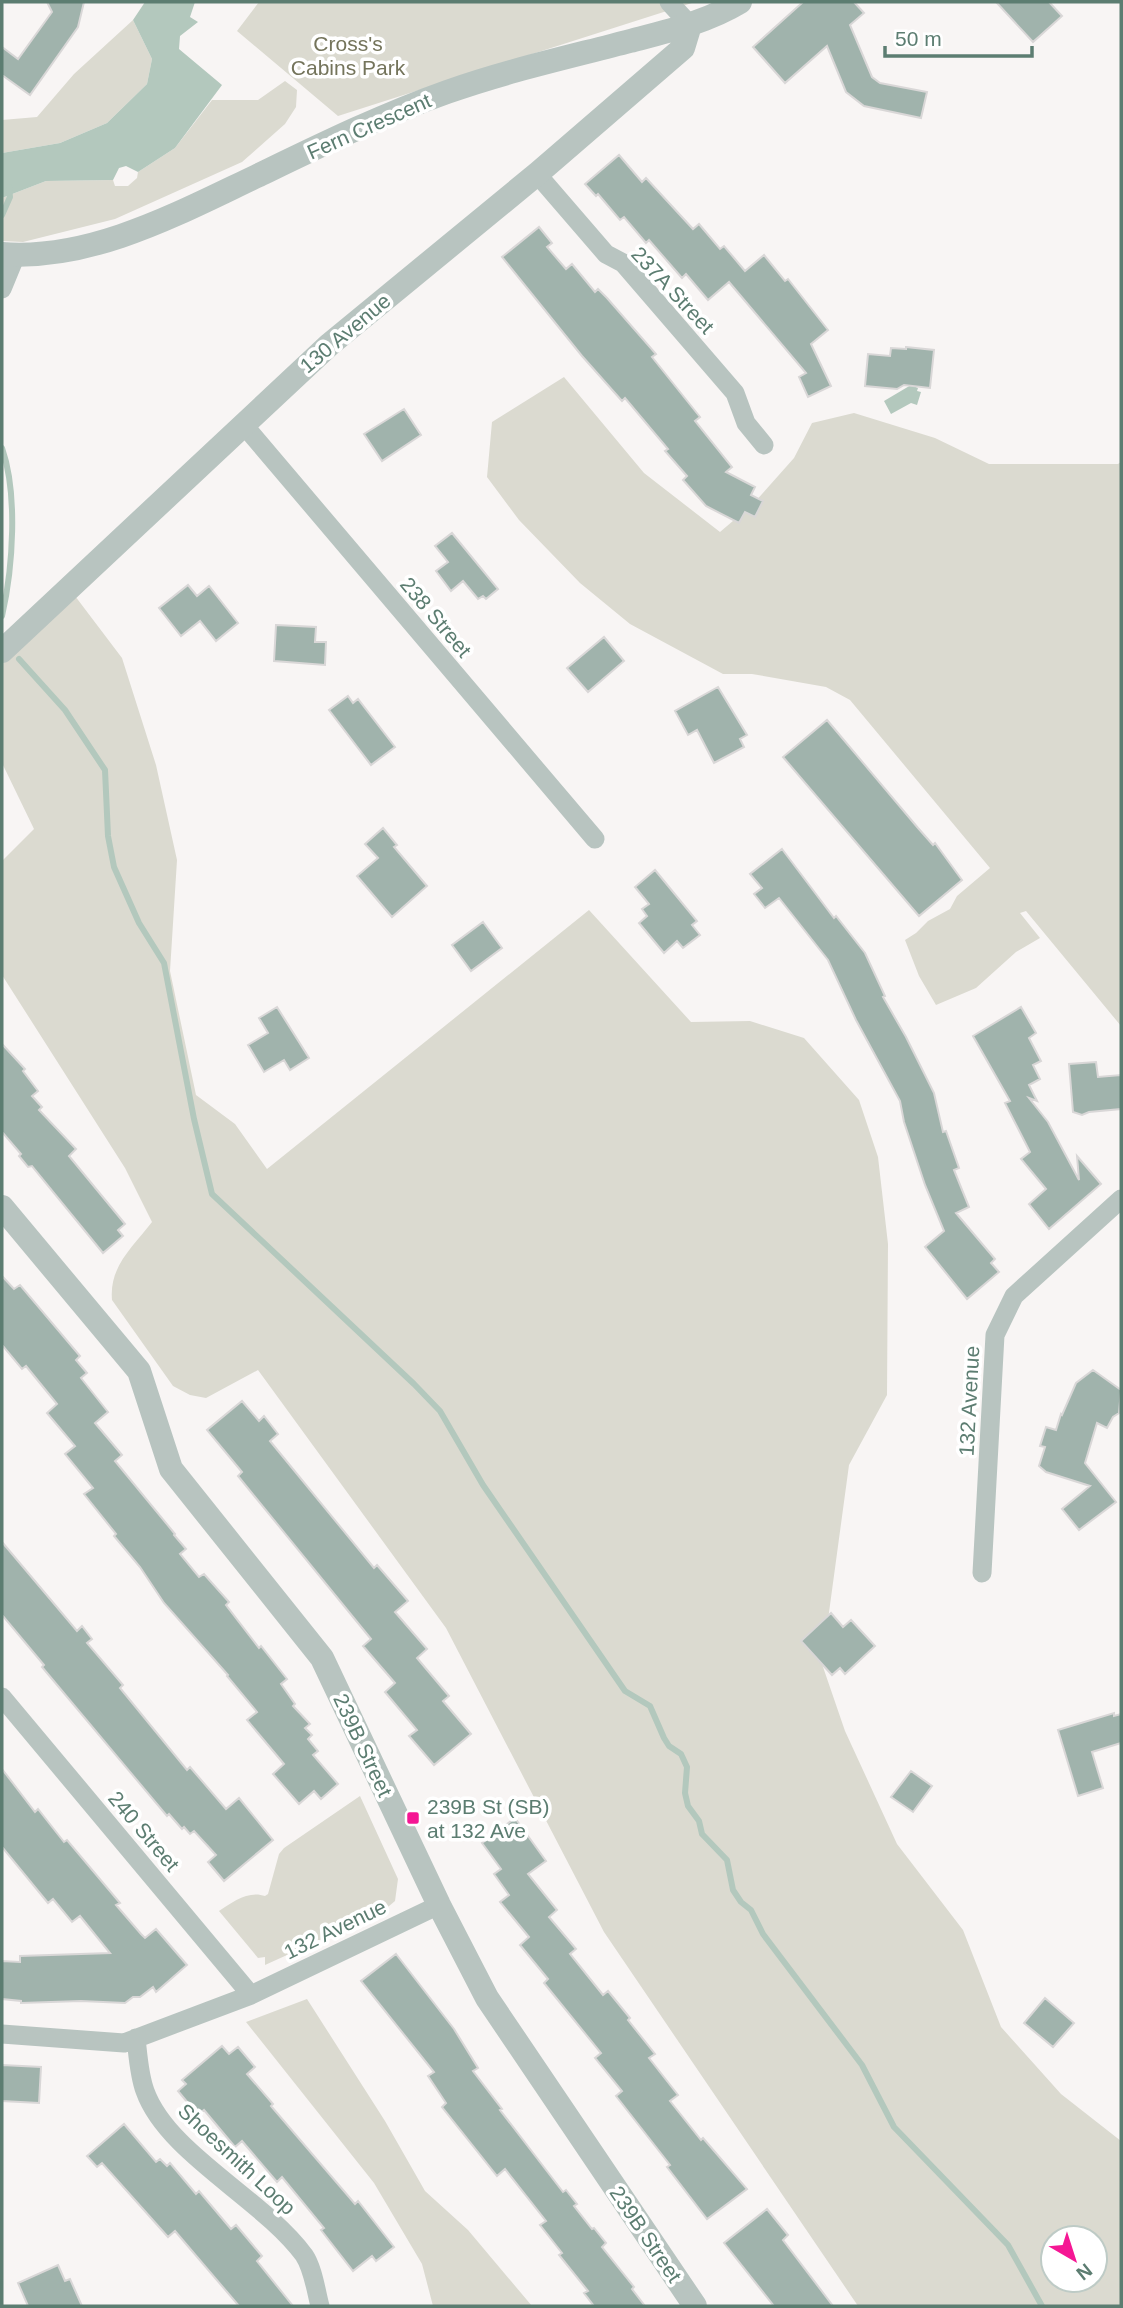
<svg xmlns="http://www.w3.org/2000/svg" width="1123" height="2308" font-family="Helvetica,sans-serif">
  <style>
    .green { fill: #dbdad0; fill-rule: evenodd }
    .water { fill: #b3c8bd }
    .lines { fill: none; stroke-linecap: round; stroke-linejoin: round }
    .stream { stroke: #b3c8bd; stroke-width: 6 }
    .building { fill: #a0b3ac; stroke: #d9d7d7; stroke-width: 2 }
    .minor { stroke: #b8c4c0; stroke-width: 19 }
    .tertiary { stroke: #b8c4c0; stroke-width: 24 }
    .poi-dot { fill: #f51794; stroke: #fff; stroke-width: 2.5 }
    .labels { text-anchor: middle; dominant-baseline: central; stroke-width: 7; stroke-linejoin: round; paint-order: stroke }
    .park-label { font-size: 21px; fill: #74745b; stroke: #fff }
    .street-label { font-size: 21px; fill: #5c7d71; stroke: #fff }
    .poi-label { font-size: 21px; fill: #5c7d71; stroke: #fff; text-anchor: start }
  </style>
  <rect width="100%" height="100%" fill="#f8f5f4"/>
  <!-- green -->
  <path class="green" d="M259,2h436l-357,114 -101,-85z
    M133,20l19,39 -5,25 -40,39 -47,20 -58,10v-33l35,-3 37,-43z
    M285,81l12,9 -1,17 -11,17 -43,38 -127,57 -92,23 -21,-1v-43l44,-17 67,-1 2,6h13l9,-8 1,-6 37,-24 37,-48h46z
    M564,377l80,96 76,59 34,-29 40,-45 18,-35 42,-10 81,25 54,26h129l3,-2v564l-95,-115 -6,2 20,25 -24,14 -40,36 -40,17 -17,-29 -14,-36 11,-7 12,-12 22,-12 7,-13 33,-28 -140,-168 -24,-13 -74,-13h-29l-93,-50 -50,-41 -61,-63 -32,-43 5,-55z
    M69,588l53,70 34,107 21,95 -7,111 26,124 39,29 32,45 322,-259 102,112 59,-1 54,17 55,62 19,57 10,87 -1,151 -38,70 -27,199 23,67 52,113 66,86 38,97 60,67 60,47v165h-263l-254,-374 -158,-304 -188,-258 -52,28 -16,-3 -17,-9 -61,-86c-3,-34 21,-53 40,-78l-27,-54 -123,-193v-114l32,-32 -32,-66v-112zM1053,2238h42v42h-42z
    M360,1796l38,83 -3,22 -13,11 -117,53v-8l-7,1 -39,-47c13,-9 30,-21 46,-15l3,-2 11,-40 5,-6z
    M307,1999l78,122 40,70 43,39 64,76h-99l-11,-42 -48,-81 -128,-161z"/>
  <!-- water -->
  <path class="water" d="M145,2h50l-5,15 8,5 -18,14 -1,13 43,36 -47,63 -37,24 -12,-6 -7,2 -6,12 -67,1 -44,17v-45l58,-10 47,-20 40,-39 5,-25 -19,-39z
    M911,385l7,3 -1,3 4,1 -4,13 -6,-2 -20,11 -7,-13z"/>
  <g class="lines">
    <!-- stream -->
    <path class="stream" d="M2,215l8,-18 -1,-10
      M2,448c16,46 11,120 0,168
      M19,659l46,51 40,60 3,66 6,31 25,56 25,40 30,156 18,75 202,190 26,27 43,74 142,206 25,15 14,32 5,8 12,8 6,13 -2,26 3,13 11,15 3,13 25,26 6,30 8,12 10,8 12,24 99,131 32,62 114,118 34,61"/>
  </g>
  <!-- building -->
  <path class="building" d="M47,2h37l-6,25 -48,68 -28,-20v-28l16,12 34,-47z
    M803,2h51l10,11 -14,12 22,52 8,6 47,9 -6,26 -57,-12 -18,-14 -19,-46 -42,37 -32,-36z
    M996,2h53l13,14 -29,26z
    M619,155l23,27 4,-4 47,51 6,-5 21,25 4,-3 21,25 19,-16 21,26 3,-2 40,51 -17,14 20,42 -23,11 -9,-20 7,-4 -77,-91 -21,18 -22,-26 -4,4 -33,-38 -3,3 -22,-26 -4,3 -22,-26 -2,2 -11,-12z
    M539,227l13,16 -5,4 19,22 6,-5 23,28 3,-3 9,9 49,56 -4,3 48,60 -5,4 37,46 -6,5 29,15 -4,8 12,6 -8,16 -10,-5 -6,11 -33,-17 -23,-26 4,-4 -22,-25 3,-2 -43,-51 -3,3 -40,-45 -80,-99z
    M906,347l28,3 -4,38 -26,-3 -7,4 -32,-3 3,-32 22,2 1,-8 15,1z
    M404,409l17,26 -39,26 -18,-27z
    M452,533l46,56 -12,10 -3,-3 -5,3 -15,-18 -12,10 -15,-20 12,-9 -13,-16z
    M188,585l9,11 12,-10 29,37 -22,18 -16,-20 -19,15 -22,-28z
    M276,625l40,2 -1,15h11l-1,23 -51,-4z
    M604,637l20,24 -36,31 -21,-24z
    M718,687l29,48 -7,4 4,8 -30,16 -17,-33 -9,5 -13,-24z
    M348,696l5,7 5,-4 37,48 -24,18 -42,-55z
    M827,720l91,108 15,17 2,-2 27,37 -43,36 -136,-159z
    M383,828l14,17 -3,2 33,39 -35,31 -35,-41 21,-18 -13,-14z
    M782,849l52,69 2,-2 29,37 20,43 -2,1 23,40 28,56 9,39 3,-1 13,37 -5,2 15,37 -13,6 39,46 -4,4 8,9 -32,27 -42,-52 19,-16 -19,-46 -21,-63 -4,-21 -44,-81 -28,-60 -49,-62 -14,10 -11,-14 8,-6 -12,-14z
    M655,870l42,51 -5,4 8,10 -17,13 -6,-7 -13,12 -25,-30 8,-7 -5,-7 7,-5 -14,-17z
    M483,922l19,26 -31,23 -19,-26z
    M277,1007l32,51 -19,12 -6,-10 -20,12 -16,-27 20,-12 -9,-15z
    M1021,1007l15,26 -7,5 12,23 -8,4 7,14 -11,6 8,16 -8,-3 19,24 31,58 -2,-24 24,28 -52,45 -20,-25 17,-15 -25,-30 9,-7 -25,-49 5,-2 -37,-65z
    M2,1044l23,25 -2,2 15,20 -6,5 10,11 -3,3 37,39 -7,7 56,68 -7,6 5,6 -20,17 -71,-87 -4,1 -9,-11 2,-2 -19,-22z
    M1096,1062l2,15 23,-2v34l-32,3 -7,3 -9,-3 -4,-48z
    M2,1276l12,13 6,-4 60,71 -4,4 11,13 -6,5 27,34 -13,11 27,32 -7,6 60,73 -1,1 12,14 -6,5 19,23 5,-3 25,28 -3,3 33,43 2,-2 26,33 -6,5 14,20 -2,2 17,18 -5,4 7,7 -4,4 10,12 -5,4 25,29 -17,15 -7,-8 -15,13 -26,-30 11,-10 -37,-44 10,-8 -30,-36 1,-1 -64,-72 -24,-36 -26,-31 2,-2 -32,-40 9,-6 -28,-34 10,-8 -28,-33 10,-9 -31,-38 -4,3 -20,-24z
    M1093,1370l28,20 -2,23 -6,4 -6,11 -10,-5 -12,40 31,39 -37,28 -17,-21 28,-23 -44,-14 -7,-6 6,-19 -5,-1 6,-19 10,3 5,-16 1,1 14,-32z
    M242,1401l17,20 5,-5 14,18 -8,7 104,127 3,-3 31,36 -13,11 32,37 -10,9 32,38 -6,5 28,33 -37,31 -25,-29 8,-6 -32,-38 10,-9 -32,-37 8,-7 -133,-163 4,-4 -35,-42z
    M2,1542l75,89 5,-5 10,13 -5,4 36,42 -3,3 67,82 3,-3 36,42 13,-11 34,42 -49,41 -16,-19 8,-7 -22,-24 -4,3 -6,-7 -2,2 -13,-15 -2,2 -125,-149 2,-2 -42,-50z
    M831,1613l12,14 8,-7 24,26 -30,28 -5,-6 -8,7 -31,-34z
    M1114,1713v3l7,-2v29l-29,9 11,36 -25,8 -20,-66z
    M2,1769l33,43 3,-3 26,33 3,-2 53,63 -4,2 25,29 4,4 11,-9 31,36 -31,27 -3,-5 -13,10h-7l-8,6 -44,-2 -60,2v-2l-19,-2v-38l18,1v-6l90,-3 -30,-37 -8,6 -19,-23 -5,4 -46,-56z
    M911,1771l21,15 -19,26 -22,-15z
    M515,1818l31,43 -18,13 29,36 -8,7 27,32 -6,5 33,41 5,-4 22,27 -2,2 27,34 -6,4 29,37 -8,6 31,39 2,-2 44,51 -40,30 -40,-52 3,-2 -54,-69 6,-5 -27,-33 6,-5 -57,-70 4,-4 -28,-34 9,-8 -29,-35 9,-7 -15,-21 7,-5 -19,-26z
    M396,1954l58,75 24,39 -5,3 29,38 -2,1 63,82 3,-2 11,14 -3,2 18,23 2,-1 12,15 -4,4 32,40 -2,2 13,17h-51l-10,-13 4,-2 -29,-36 3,-2 -22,-28 6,-4 -41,-52 -8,7 -55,-69 4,-4 -18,-27 6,-4 -73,-91z
    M1045,1998l29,25 -21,24 -29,-24z
    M222,2046l7,8 9,-7 17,20 -8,7 26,30 -2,2 84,98 3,-3 36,46 -18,14 -4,-5 -19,15 -32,-41 3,-2 -42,-51 -5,5 -35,-41 -7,6 -31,-37 -6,5 -20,-24 8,-7 -4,-4z
    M2,2065l39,2 -2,36 -37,-2z
    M124,2124l32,38 4,-3 7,7 3,-3 26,31 3,-3 32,38 5,-4 26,31 -5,5 36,45h-54l-64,-75 -7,6 -66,-74 -5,4 -10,-11z
    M767,2209l21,26 -5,5 50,66h-59l-50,-63z
    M58,2265l7,16 5,-2 12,27h-54l-10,-23z"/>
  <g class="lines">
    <!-- minor -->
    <path class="minor" d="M669,2l21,23
      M537,174l69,80 17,9 112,130 11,30 18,22
      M2,289l14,-34
      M243,424l352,415
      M982,1573l13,-238 19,-39 107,-97
      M2,1697l249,298
      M2,2034l122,9 127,-48 188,-90
      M136,2038c2,17 3,37 9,53 22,62 118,108 159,164 9,13 12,36 16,51"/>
    <!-- tertiary -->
    <path class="tertiary" d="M2,254c89,7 177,-41 255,-78 62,-30 125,-61 190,-84 59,-21 122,-35 183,-51 38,-10 77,-19 110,-39
      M2,651l327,-306 208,-171 146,-126 7,-23
      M2,1207l137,164 32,98 151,189 117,247 48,93 208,308"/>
  </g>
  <!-- markers -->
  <rect class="poi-dot" x="406" y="1811" width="14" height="14" rx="3.5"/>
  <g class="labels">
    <!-- park labels -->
    <g class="park-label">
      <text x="348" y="43">Cross's<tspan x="348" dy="24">Cabins Park</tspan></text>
    </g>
    <!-- street labels -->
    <g class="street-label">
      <text transform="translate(369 126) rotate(-24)">Fern Crescent</text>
      <text transform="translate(673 290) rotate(47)">237A Street</text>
      <text transform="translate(345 333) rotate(-40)">130 Avenue</text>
      <text transform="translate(436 617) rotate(50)">238 Street</text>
      <text transform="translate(969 1401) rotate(-87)">132 Avenue</text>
      <text transform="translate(363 1745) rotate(65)">239B Street</text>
      <text transform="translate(144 1831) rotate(50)">240 Street</text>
      <text transform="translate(335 1929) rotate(-26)">132 Avenue</text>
      <text transform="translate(237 2159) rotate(43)">Shoesmith Loop</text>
      <text transform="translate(646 2234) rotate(56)">239B Street</text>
    </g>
    <!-- poi labels -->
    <g class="poi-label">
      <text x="427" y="1806">239B St (SB)<tspan x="427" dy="24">at 132 Ave</tspan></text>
    </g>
  </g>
  <!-- border -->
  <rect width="1123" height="2308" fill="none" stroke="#5c7d71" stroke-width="7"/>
  <!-- north arrow -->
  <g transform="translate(1074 2259) rotate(141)"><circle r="33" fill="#ffffff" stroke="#becbc6" stroke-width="2"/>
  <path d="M0-5L12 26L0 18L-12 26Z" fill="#f51794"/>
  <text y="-10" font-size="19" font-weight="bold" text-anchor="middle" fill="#5c7d71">N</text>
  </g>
  <!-- scale -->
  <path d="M885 46v10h147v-10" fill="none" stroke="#5c7d71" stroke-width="3.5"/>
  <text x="895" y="46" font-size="21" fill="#5c7d71" stroke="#ffffff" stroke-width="5" paint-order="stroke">50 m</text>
</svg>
